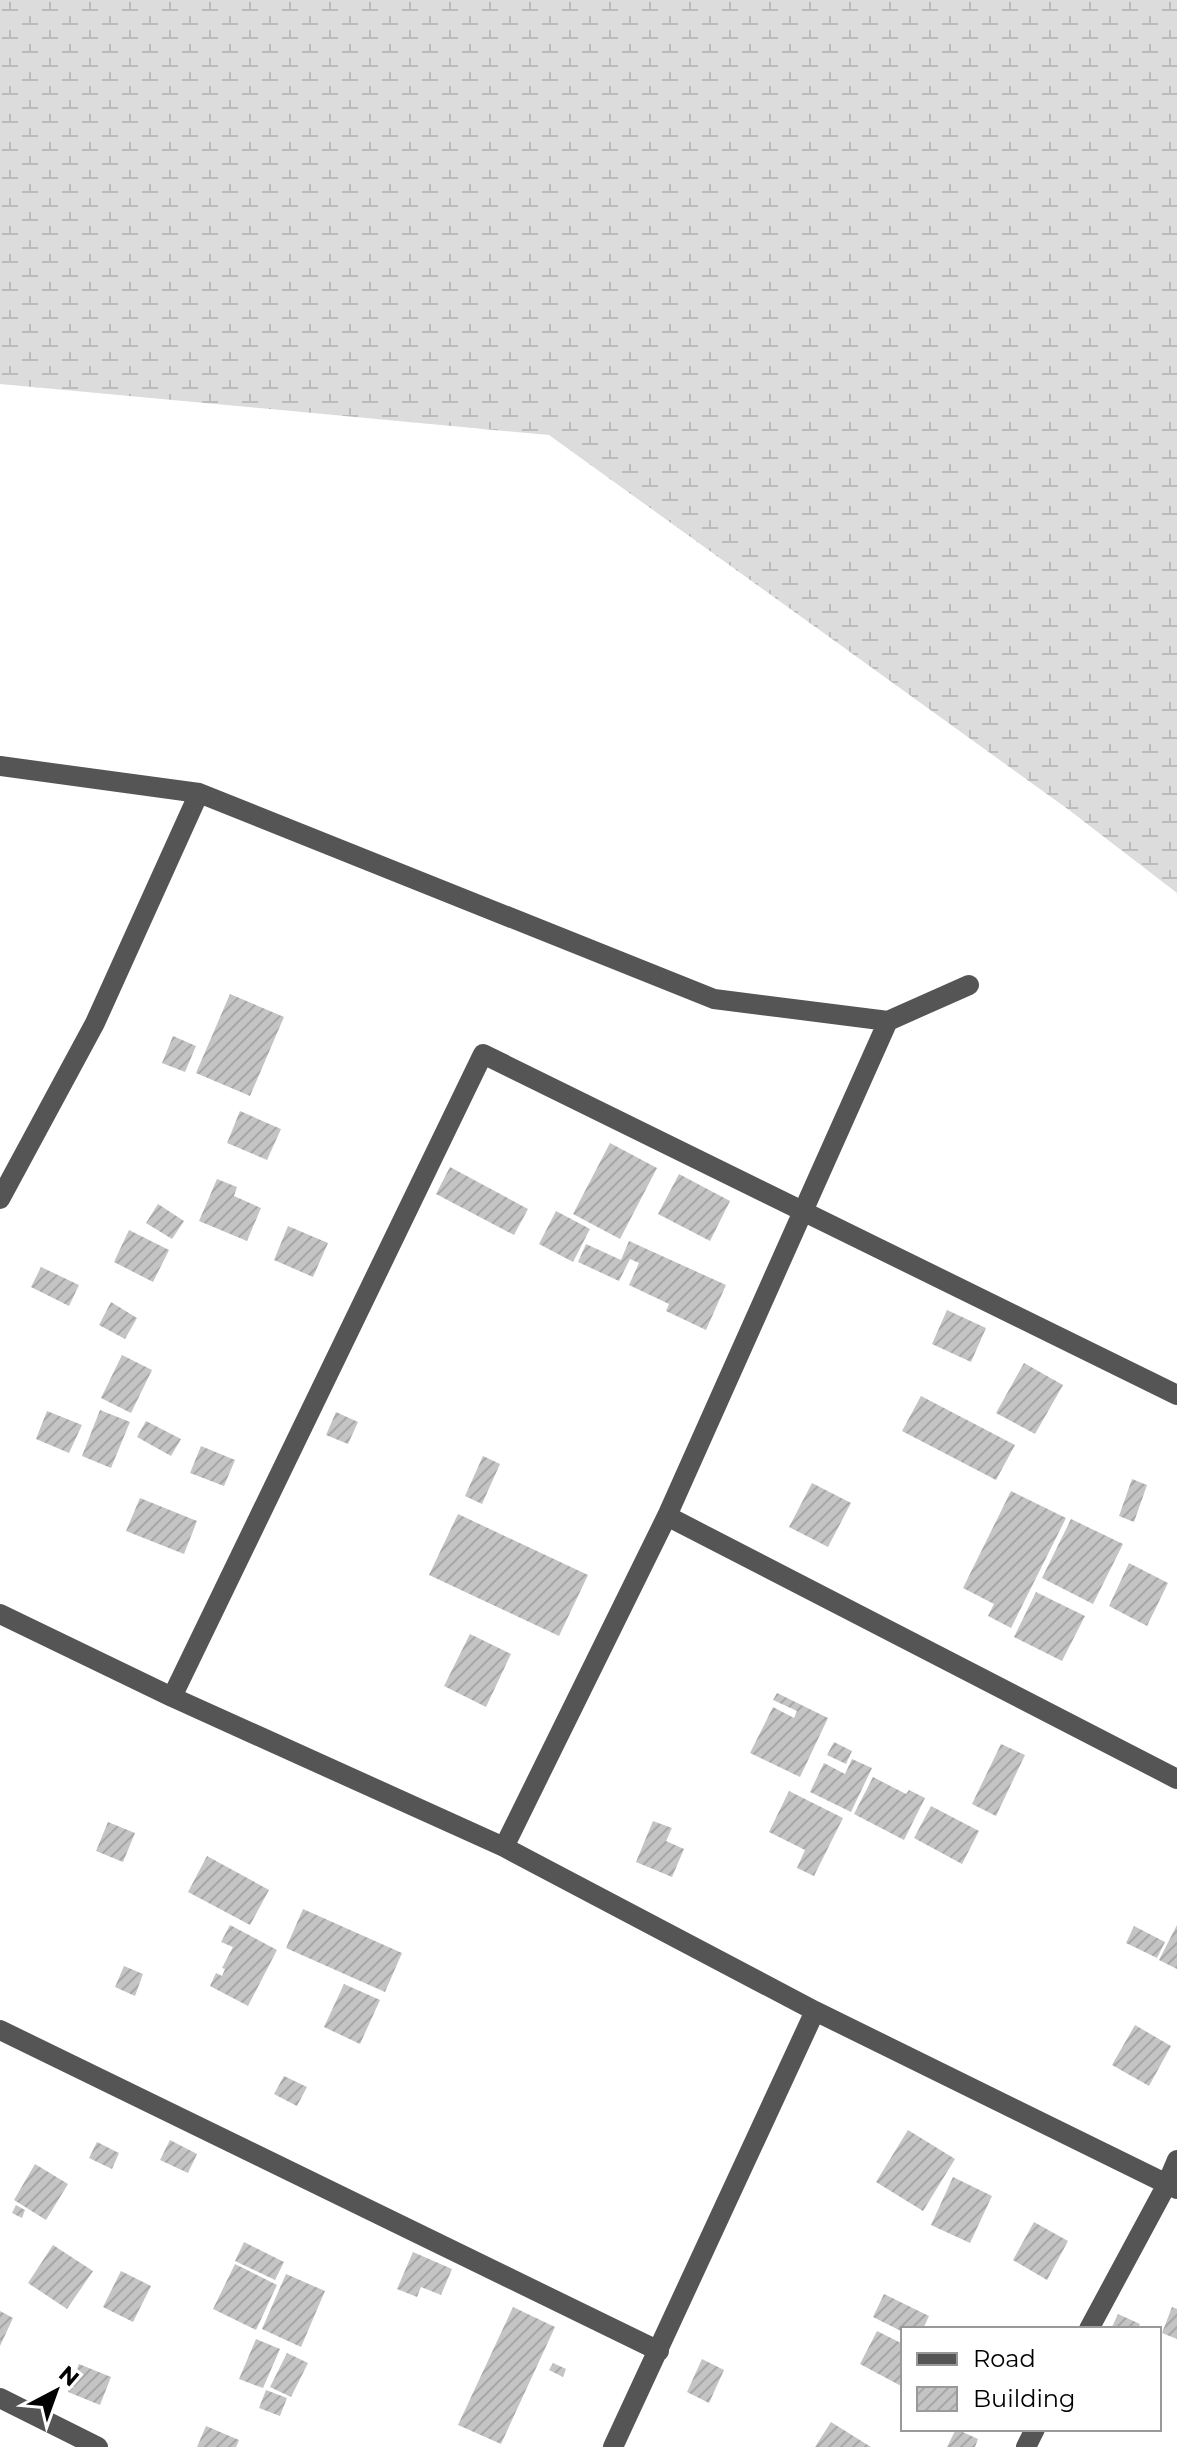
<svg xmlns="http://www.w3.org/2000/svg" width="1177" height="2447" font-family="Montserrat,sans-serif">
  <style>
    .wetland { fill: url(#wetland-marsh) }
    .building { fill: url(#building-hatch) }
    .lines { fill: none; stroke-linecap: round; stroke-linejoin: round }
    .minor { stroke: #555; stroke-width: 20 }
  </style>
  <defs>
    <pattern id="wetland-marsh" width="20" height="14" patternUnits="userSpaceOnUse" patternTransform="scale(2)"><rect width="20" height="14" fill="#dcdcdc"/><path d="M1 5h8M5 5V1M11 12h8M15 12V8" fill="none" stroke="#bbb"/></pattern>
    <pattern id="building-hatch" width="6" height="6" patternUnits="userSpaceOnUse" patternTransform="scale(2)"><rect width="6" height="6" fill="#c4c4c4"/><path d="M-1 1l2-2M0 6l6-6M5 7l2-2" fill="none" stroke="#a7a7a7"/></pattern>
  </defs>
  <rect width="100%" height="100%" fill="#fff"/>
  <!-- wetland -->
  <path class="wetland" d="M0,0h1177v893l-108,-83 -520,-375 -549,-51z"/>
  <!-- building -->
  <path class="building" d="M230,994l54,23 -34,79 -54,-23z
    M173,1036l23,10 -11,26 -23,-9z
    M240,1111l41,18 -14,31 -40,-17z
    M610,1143l47,25 -37,71 -47,-25z
    M450,1167l78,42 -14,26 -78,-41z
    M679,1174l51,27 -20,40 -52,-27z
    M217,1179l20,8 -3,9 27,12 -14,33 -48,-20z
    M158,1204l26,17 -12,18 -26,-16z
    M556,1211l34,18 -17,33 -34,-18z
    M288,1226l40,17 -15,34 -39,-17z
    M129,1230l40,20 -16,32 -39,-20z
    M629,1241l97,44 -20,45 -40,-19 3,-7 -40,-19 10,-22 -9,-4 -11,22 -41,-19 8,-18 35,16z
    M41,1267l38,18 -10,21 -38,-19z
    M111,1302l26,16 -12,21 -26,-14z
    M947,1310l39,18 -15,34 -39,-18z
    M122,1355l30,15 -21,43 -30,-15z
    M1024,1363l39,22 -28,49 -39,-21z
    M921,1396l94,49 -19,35 -94,-49z
    M100,1410l30,12 -19,46 -29,-12z
    M47,1411l35,14 -13,28 -33,-14z
    M336,1412l22,10 -10,22 -22,-9z
    M146,1421l35,18 -10,17 -34,-19z
    M201,1446l34,14 -11,26 -34,-13z
    M483,1456l17,8 -18,40 -17,-8z
    M1132,1479l15,6 -13,37 -15,-6z
    M812,1483l39,20 -23,44 -39,-20z
    M1011,1491l55,27 -55,110 -23,-12 6,-12 -31,-16z
    M140,1498l57,23 -13,33 -58,-23z
    M458,1514l130,61 -29,61 -130,-61z
    M1071,1519l52,25 -30,60 -51,-26z
    M1129,1563l39,20 -21,43 -38,-20z
    M1036,1592l49,24 -23,45 -48,-24z
    M470,1634l41,20 -25,53 -42,-21z
    M777,1693l51,25 -28,59 -50,-24 23,-46 21,11 3,-7 -24,-11z
    M834,1742l18,9 -6,13 -19,-9z
    M1001,1744l24,11 -29,61 -24,-12z
    M852,1759l20,9 -21,44 -41,-20 14,-29 21,11z
    M873,1777l33,17 3,-4 16,8 -21,42 -50,-26z
    M789,1791l54,27 -29,58 -17,-8 8,-18 -36,-18z
    M931,1806l48,25 -17,33 -48,-26z
    M653,1821l19,7 -6,13 18,8 -12,28 -36,-15z
    M108,1822l27,11 -12,29 -27,-11z
    M207,1856l62,34 -19,35 -62,-33z
    M303,1909l99,44 -17,39 -99,-44z
    M230,1925l47,25 -29,56 -38,-20 6,-13 6,3 3,-7 -3,-1 11,-21 -12,-5z
    M1177,1925v44l-18,-9z
    M1134,1926l31,16 -8,16 -31,-15z
    M124,1966l19,8 -8,22 -20,-9z
    M344,1984l36,16 -20,44 -36,-17z
    M1135,2025l36,21 -22,40 -37,-21z
    M284,2076l23,11 -10,19 -23,-12z
    M908,2130l47,29 -32,52 -47,-29z
    M170,2140l27,14 -9,19 -28,-13z
    M97,2142l22,11 -7,16 -23,-11z
    M35,2164l33,20 -22,36 -32,-20z
    M953,2177l39,19 -22,47 -39,-18z
    M16,2205l9,5 -3,8 -10,-5z
    M1034,2222l34,19 -21,39 -34,-20z
    M244,2242l40,20 -9,18 -40,-19z
    M53,2245l40,26 -26,38 -39,-26z
    M413,2252l39,17 -11,26 -20,-8 -4,10 -20,-8z
    M235,2264l42,21 -21,45 -43,-21z
    M121,2271l30,15 -18,36 -30,-15z
    M286,2274l39,17 -24,56 -39,-18z
    M884,2294l45,22 -6,13h-20v3l-30,-15z
    M513,2307l42,20 -54,117 -43,-19z
    M1172,2307l5,2v30l-15,-6z
    M0,2311l13,7 -13,28z
    M1118,2314l22,10 -2,5h-27z
    M877,2331l26,13v43l-43,-23z
    M256,2339l24,10 -17,39 -24,-9z
    M287,2353l21,10 -17,34 -21,-10z
    M702,2359l22,11 -15,33 -22,-11z
    M553,2363l13,6 -3,8 -14,-7z
    M79,2364l32,13 -11,28 -32,-13z
    M266,2390l21,8 -7,18 -21,-8z
    M831,2422l40,25h-56z
    M206,2426l33,14 -3,7h-39z
    M956,2429l22,10 -3,8h-28z"/>
  <g class="lines">
    <!-- minor -->
    <path class="minor" d="M0,766l199,27 515,206 174,22 81,-36
      M0,1199l95,-176 104,-230
      M667,1516l510,263
      M0,1614l172,83 332,150 311,164 362,178
      M172,1697l311,-643 694,341
      M504,1847l163,-331 221,-495
      M0,2030l659,321
      M1089,2329l77,-143 11,-26
      M0,2398l98,49
      M613,2447l202,-436
      M1026,2447l9,-18"/>
  </g>
  <!-- legend -->
  <rect x="901" y="2327" width="260" height="104" fill="#ffffff" stroke="#999999" stroke-width="2"/>
  <rect x="917" y="2353" width="40" height="12" fill="#555555" stroke="#999999" stroke-width="2"/>
  <text x="973" y="2367" font-size="24" fill="#000000">Road</text>
  <rect x="917" y="2387" width="40" height="24" fill="url(#building-hatch)" stroke="#999999" stroke-width="2"/>
  <text x="973" y="2407" font-size="24" fill="#000000">Building</text>
  <!-- north arrow -->
  <g transform="translate(56 2391) rotate(41)" stroke="#ffffff" stroke-width="6" paint-order="stroke">
  <path d="M0-6L14 30L0 20L-14 30Z" fill="#000000"/>
  <text y="-12" font-size="22" font-weight="bold" text-anchor="middle" fill="#000000">N</text>
  </g>
</svg>
